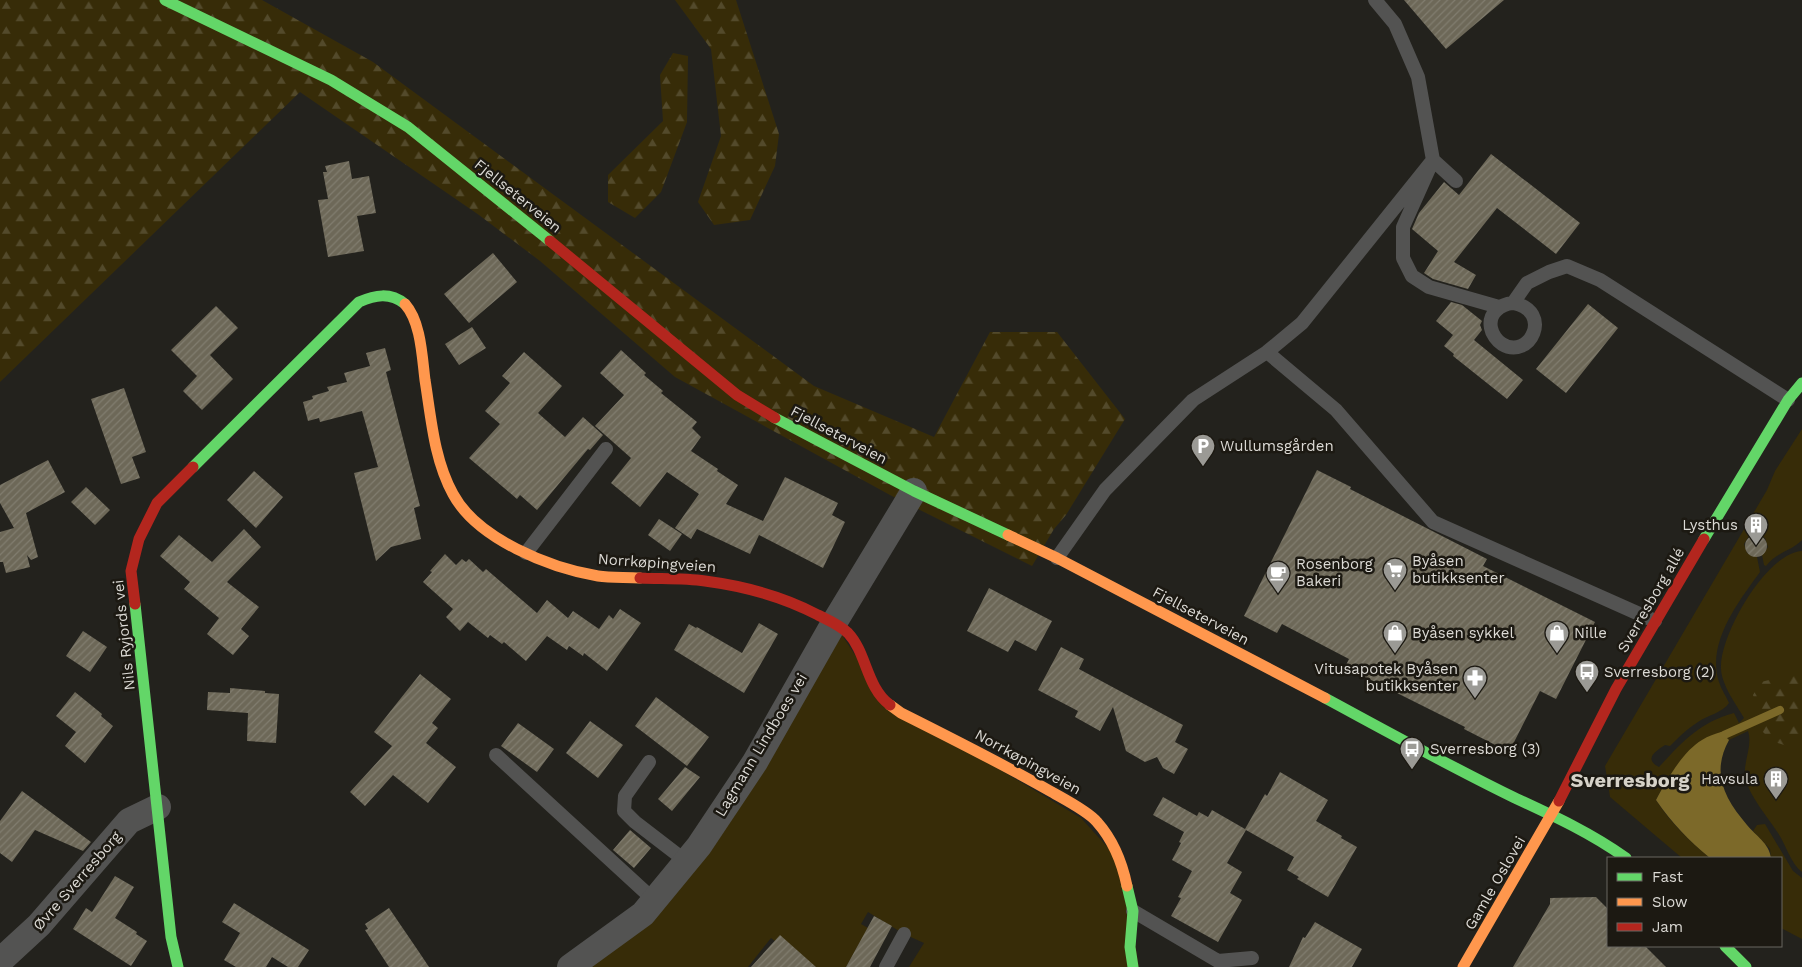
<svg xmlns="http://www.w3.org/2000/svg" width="1802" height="967" font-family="'Work Sans',sans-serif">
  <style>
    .green { fill: #372c08 }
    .forest { fill: url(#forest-firs) }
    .water { fill: #7c6929 }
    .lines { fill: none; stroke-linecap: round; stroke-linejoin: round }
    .stream { stroke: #7c6929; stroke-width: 8 }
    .building { fill: url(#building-hatch) }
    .lane { stroke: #535352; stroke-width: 14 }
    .street { stroke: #535352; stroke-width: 26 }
    .fast { stroke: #63d668; stroke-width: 11 }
    .slow { stroke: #ff974d; stroke-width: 11 }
    .jam { stroke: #b3261e; stroke-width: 11 }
    .labels { text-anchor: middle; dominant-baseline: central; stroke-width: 5; stroke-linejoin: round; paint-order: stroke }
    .street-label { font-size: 15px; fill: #dcdad5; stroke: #1c1912 }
    .poi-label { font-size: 15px; fill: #dcdad5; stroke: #1c1912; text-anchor: start }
    .district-label { font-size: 20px; font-weight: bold; fill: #d6d2c8; stroke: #1c1912 }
  </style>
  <defs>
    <pattern id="forest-firs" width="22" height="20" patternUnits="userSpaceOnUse" patternTransform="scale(1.25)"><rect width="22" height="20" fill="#372c08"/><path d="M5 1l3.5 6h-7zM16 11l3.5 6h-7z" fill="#534a2b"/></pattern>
    <pattern id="building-hatch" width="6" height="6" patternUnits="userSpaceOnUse" patternTransform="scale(1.25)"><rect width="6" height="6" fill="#6d6858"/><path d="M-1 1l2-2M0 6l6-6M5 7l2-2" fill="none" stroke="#817d6f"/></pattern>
  </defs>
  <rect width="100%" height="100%" fill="#23221d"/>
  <!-- green -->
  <path class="green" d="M1802,429v111c-12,12 -24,11 -36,26l-2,-1 -2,-10 6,-8 -3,-9 -8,-4 -8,2 -5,8 3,9 10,4 3,15c-21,29 -54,71 -41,110 2,7 7,14 10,21 -7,10 -21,12 -31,19 -11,7 -19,15 -28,24l-5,-1c-9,6 -22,14 -6,22 23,-25 41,-45 75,-54l5,10 5,-5c-8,-14 -22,-32 -23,-49 -2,-33 45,-116 81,-118v321c-11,-8 -16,-27 -24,-39 -9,-14 -30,-39 -33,-56 -2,-15 8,-31 3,-46l-19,9 -8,-8 -33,20 -23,31 -9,17c15,23 33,41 54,58h-28l-72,-61 -5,-31 162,-276 8,-19z
    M834,623l52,79 195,116 41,45 17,104h-230l15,-24 -20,-9 -36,-22 -7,12 7,4 -22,39h-37l-38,-29 -23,29h-178l73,-53z
    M1765,824l28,47 9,7v61l-21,-11v-70h-10l-1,-9 -17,-18 4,-6z"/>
  <!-- forest -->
  <path class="forest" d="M0,0h262l111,62 441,324 120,51 56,-105h67l68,87 -59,96 -12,14 -22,37 -142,-71 -215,-118 -135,-116 -61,-46 -179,-123 -300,290z
    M675,0h61l43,134 -4,32 -25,54 -36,5 -16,-23 23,-66 -10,-87z
    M673,53l15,3 -1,66 -26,70 -26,26 -27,-16v-27l55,-54 -3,-46z
    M1802,672v79l-30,-10 -10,-10 -3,-17 -6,-19 8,-13z"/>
  <!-- water -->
  <path class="water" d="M1721,732l8,8c-18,33 -5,58 18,85 9,11 22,18 24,33h-61c-21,-17 -38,-35 -54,-58 10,-19 27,-49 46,-60 6,-4 13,-6 19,-8z"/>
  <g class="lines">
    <!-- stream -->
    <path class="stream" d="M1724,735l56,-25"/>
  </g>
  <!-- building -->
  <path class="building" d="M1404,0h100l-58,49z
    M1491,154l89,69 -24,31 -59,-46 -43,54 22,13 -8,14 -35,-10 -9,-6 14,-22 -26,-22 7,-16 25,-31 15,13z
    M349,161l3,18 17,-3 7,37 -19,3 7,35 -36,6 -10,-57 10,-1 -5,-27h4l-2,-6z
    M493,253l24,29 -48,41 -25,-29z
    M1451,302l11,3 20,16 -2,4 2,5 -8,10 49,40 -16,19 -54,-43 1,-2 -10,-8 9,-11 -17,-14z
    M1588,304l30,24 -52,65 -30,-24z
    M216,306l22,22 -28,27 23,24 -31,31 -19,-19 14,-15 -26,-26z
    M472,327l14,21 -27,17 -14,-21z
    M385,348l6,22 -5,2 34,134 -6,2 7,31 -30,8 -15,14 -22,-88 24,-6 -16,-56 -42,11 -1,-4 -11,3 -5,-19 10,-3 -1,-3 17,-5 -2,-4 20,-5 -3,-9 26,-7 -4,-13z
    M621,350l25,23 -2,2 19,16 -2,2 36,29 -5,6 9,9 -10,14 27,18 -1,2 21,14 -12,19 37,17 22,-44 53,26 -6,12 13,7 -22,46 -64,-33 -9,19 -53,-25 -6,10 -16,-11 24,-34 -32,-22 -27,35 -29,-24 20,-25 -36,-32 29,-31 -24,-22z
    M524,352l38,34 -24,27 27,24 18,-20 20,18 -13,15 -2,-1 -51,61 -17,-15 -3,4 -48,-41 31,-34 -15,-13 25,-28 -8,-7z
    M124,388l22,64 -14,5 8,21 -19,6 -30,-85z
    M48,460l17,32 -39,21 12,44 -7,3 -4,-5 3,12 -24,6 -3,-11h-3v-30l14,-4 -14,-25v-18z
    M1317,470l34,17 -1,2 137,70 -4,7 112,56 -39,77 -16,-8 -31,61 -45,-23 1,-2 -120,-60 4,-8 -67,-35 -5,9 -33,-17z
    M254,471l29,26 -27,31 -29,-28z
    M86,487l24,23 -15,15 -24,-23z
    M659,519l23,15 -12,17 -22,-16z
    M244,529l17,18 -34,35 32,25 -18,22 8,7 -16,19 -26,-21 12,-16 -35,-29 6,-7 -30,-26 19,-21 33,27z
    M1745 546a11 11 0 1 1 22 0a11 11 0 1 1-22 0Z
    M445,554l11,11 6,-6 4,3 3,-3 14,13 3,-3 51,44 10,-13 21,18 5,-7 26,18 10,-14 4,4 7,-10 21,14 -34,48 -23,-18 -1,3 -14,-10 -2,4 -20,-14 -21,25 -22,-19 -2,2 -12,-9 -2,3 -20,-16 -8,9 -14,-14 7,-8 -30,-27 9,-10 -2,-1z
    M989,588l63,33 -16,30 -21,-11 -7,12 -41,-21z
    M759,623l19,11 -34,59 -70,-43 15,-26 7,4 1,-1 45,26z
    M83,631l24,16 -17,25 -24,-16z
    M1061,647l23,12 -5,10 104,56 -8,17 13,7 -14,25 -11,-6 -6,-11 -12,5 -19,-11 -13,-44 -13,24 -25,-14 3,-6 -40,-21z
    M420,674l31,25 -19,24 6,5 -12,15 30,24 -28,36 -35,-28 -28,31 -15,-14 42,-46 -18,-14z
    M230,688l35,3v2l14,1 -3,49 -29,-2 1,-28 -41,-3 1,-18 22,1z
    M75,692l27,22 -1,2 12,10 -28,37 -20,-17 11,-14 -20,-16z
    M656,697l53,40 -22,29 -52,-40z
    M590,721l33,24 -25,33 -32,-25z
    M518,723l36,26 -17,23 -36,-26z
    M685,767l15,10 -28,34 -14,-12z
    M1280,772l48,28 -12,21 26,15 -1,2 16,9 -29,50 -31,-18 2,-2 -12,-7 7,-13 -48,-27 -19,33 15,9 -12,21 12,7 -24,42 -47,-26 10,-18 -3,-1 14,-26 -20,-11 9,-17 -2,-1 5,-10 -31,-17 10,-18 34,19 2,-4 9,5 4,-7 33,19 20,-35 2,2z
    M22,791l69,51 -8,9 -48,-21 -23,32 -12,-9v-32z
    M630,830l21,18 -17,20 -21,-18z
    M115,876l19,11 -19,31 22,14 -1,2 11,7 -16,25 -58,-37 13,-21 6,4z
    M1596,897l12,12v37h37l21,21h-153l37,-63v-6z
    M234,903l75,47 -11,17h-10l-16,-10 -6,10h-30l-12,-7 16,-27 -18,-11z
    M389,908l30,44 10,15h-40l-24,-37 3,-1 -3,-5z
    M874,916l18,10 -22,41h-24z
    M1315,922l47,27 -10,18h-63l14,-30 2,1z
    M780,935l36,32h-65z"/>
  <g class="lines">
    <!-- lane -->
    <path class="lane" d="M1456,181l-23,-21 -30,67v31l9,18 17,11 70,20
      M1513,303c41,8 17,58 -11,41 -5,-3 -10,-10 -11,-16 -3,-14 9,-24 22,-25l14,-20 22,-11 18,-6 33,14 188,120
      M1267,352l69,58 97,112 222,99
      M526,553l80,-104
      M1057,558l48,-68 88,-90 74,-48 35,-29 131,-163 -15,-83 -23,-53 -20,-24
      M496,755l159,146
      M649,762l-24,34 -1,15 11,11 52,40
      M1133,911l85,50 34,-3
      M886,967l18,-33"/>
    <!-- street -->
    <path class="street" d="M0,961l39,-36 90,-104 29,-14
      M570,967l73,-53 56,-68 56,-84 79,-139 80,-132"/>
    <!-- fast -->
    <path class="fast" d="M165,0l166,80 77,47 142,114
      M775,418l139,73 94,44
      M193,467l166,-165c16,-7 31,-10 46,2
      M1704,539l84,-139 14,-17
      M135,604l36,333 7,30
      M1325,698c63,34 126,69 190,100 39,18 76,35 111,60
      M1127,886l6,25 -3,36 3,20
      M1725,946l21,21"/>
    <!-- slow -->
    <path class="slow" d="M405,304c16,18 17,52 20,76 6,37 9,80 28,114 24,45 97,74 145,82 13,2 28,1 42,2
      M1008,535l49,23 268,140
      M890,705l11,8c50,25 100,50 149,78 12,7 38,20 47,31 17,19 25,40 30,64
      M1463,967l96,-166"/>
    <!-- jam -->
    <path class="jam" d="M550,241l187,154 38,23
      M640,578c21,1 44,0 65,3 38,5 79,16 113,34 10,5 22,10 30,18 19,20 18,54 42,72
      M135,604l-4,-33 8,-32 18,-36 36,-36
      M1559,801l57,-112 88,-150"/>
  </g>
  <!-- icons -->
  <defs>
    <symbol id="parking-pin" viewBox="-11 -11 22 30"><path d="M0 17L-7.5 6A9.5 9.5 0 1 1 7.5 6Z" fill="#9b9a95" stroke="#1c1912"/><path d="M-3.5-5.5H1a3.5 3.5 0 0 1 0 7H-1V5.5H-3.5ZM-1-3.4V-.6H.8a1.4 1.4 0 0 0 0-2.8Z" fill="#fff"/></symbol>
    <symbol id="building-pin" viewBox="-11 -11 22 30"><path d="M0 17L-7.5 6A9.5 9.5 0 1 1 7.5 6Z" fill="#9b9a95" stroke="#1c1912"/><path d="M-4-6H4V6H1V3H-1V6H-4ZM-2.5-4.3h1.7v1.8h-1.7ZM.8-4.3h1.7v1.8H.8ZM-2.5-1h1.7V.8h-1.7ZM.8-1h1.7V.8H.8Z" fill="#fff"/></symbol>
    <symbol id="supermarket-pin" viewBox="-11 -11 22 30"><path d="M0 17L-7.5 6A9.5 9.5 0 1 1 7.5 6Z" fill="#9b9a95" stroke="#1c1912"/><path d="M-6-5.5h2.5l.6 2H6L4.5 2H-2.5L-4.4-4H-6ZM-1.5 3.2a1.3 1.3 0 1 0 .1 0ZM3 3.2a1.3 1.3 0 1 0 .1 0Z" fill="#fff"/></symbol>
    <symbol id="cafe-pin" viewBox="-11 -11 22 30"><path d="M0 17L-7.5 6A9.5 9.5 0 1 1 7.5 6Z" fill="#9b9a95" stroke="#1c1912"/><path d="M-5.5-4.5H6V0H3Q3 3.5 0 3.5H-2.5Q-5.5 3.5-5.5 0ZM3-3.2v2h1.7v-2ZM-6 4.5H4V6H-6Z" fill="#fff"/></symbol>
    <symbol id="shop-pin" viewBox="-11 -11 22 30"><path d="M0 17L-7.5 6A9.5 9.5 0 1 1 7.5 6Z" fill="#9b9a95" stroke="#1c1912"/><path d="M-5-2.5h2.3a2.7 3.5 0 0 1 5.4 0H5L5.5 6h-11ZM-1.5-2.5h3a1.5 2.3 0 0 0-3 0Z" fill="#fff"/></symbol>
    <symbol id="bus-pin" viewBox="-11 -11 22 30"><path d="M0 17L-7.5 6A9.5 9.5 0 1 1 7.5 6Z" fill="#9b9a95" stroke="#1c1912"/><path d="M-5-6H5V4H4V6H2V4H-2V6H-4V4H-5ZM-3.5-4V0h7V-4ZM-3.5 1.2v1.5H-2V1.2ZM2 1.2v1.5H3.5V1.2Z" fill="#fff"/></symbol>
    <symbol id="pharmacy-pin" viewBox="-11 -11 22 30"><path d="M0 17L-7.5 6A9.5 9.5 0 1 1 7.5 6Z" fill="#9b9a95" stroke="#1c1912"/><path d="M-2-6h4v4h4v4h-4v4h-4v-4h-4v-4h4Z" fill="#fff"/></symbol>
  </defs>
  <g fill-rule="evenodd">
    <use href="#parking-pin" x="1189" y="432" width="28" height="38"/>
    <use href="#building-pin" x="1742" y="511" width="28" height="38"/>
    <use href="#supermarket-pin" x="1381" y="556" width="28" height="38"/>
    <use href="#cafe-pin" x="1264" y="559" width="28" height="38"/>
    <use href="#shop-pin" x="1381" y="619" width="28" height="38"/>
    <use href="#shop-pin" x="1543" y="619" width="28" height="38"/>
    <use href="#bus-pin" x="1573" y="658" width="28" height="38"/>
    <use href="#pharmacy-pin" x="1461" y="664" width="28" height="38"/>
    <use href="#bus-pin" x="1398" y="735" width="28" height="38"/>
    <use href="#building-pin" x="1762" y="765" width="28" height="38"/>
  </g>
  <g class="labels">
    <!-- street labels -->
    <g class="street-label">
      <text transform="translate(518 196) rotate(39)">Fjellseterveien</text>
      <text transform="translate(839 435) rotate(28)">Fjellseterveien</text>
      <text transform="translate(657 563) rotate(4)">Norrkøpingveien</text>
      <text transform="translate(1651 600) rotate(-60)">Sverresborg allé</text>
      <text transform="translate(1201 616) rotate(28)">Fjellseterveien</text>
      <text transform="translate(124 635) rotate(-96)">Nils Ryjords vei</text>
      <text transform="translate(761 745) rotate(-59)">Lagmann Lindboes vei</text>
      <text transform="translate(1028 762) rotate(29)">Norrkøpingveien</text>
      <text transform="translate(77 881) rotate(-49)">Øvre Sverresborg</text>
      <text transform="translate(1495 883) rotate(-60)">Gamle Oslovei</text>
    </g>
    <!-- poi labels -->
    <g class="poi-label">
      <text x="1220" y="446">Wullumsgården</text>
      <text x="1738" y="525" text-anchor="end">Lysthus</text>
      <text x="1412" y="561">Byåsen<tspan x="1412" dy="17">butikksenter</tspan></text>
      <text x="1296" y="564">Rosenborg<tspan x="1296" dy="17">Bakeri</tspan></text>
      <text x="1412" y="633">Byåsen sykkel</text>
      <text x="1574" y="633">Nille</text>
      <text x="1458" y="669" text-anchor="end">Vitusapotek Byåsen<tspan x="1458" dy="17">butikksenter</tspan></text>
      <text x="1604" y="672">Sverresborg (2)</text>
      <text x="1430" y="749">Sverresborg (3)</text>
      <text x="1758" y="779" text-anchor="end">Havsula</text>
    </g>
    <!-- district labels -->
    <g class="district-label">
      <text x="1630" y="780">Sverresborg</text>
    </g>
  </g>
  <!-- legend -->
  <rect x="1607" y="857" width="175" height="90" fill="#1c1912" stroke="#696660"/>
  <rect x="1617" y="873" width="25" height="8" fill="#63d668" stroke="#696660"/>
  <text x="1652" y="882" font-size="15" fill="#dcdad5">Fast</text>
  <rect x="1617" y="898" width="25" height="8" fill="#ff974d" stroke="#696660"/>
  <text x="1652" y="907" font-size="15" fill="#dcdad5">Slow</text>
  <rect x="1617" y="923" width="25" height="8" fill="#b3261e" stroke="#696660"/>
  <text x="1652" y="932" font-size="15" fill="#dcdad5">Jam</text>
</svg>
